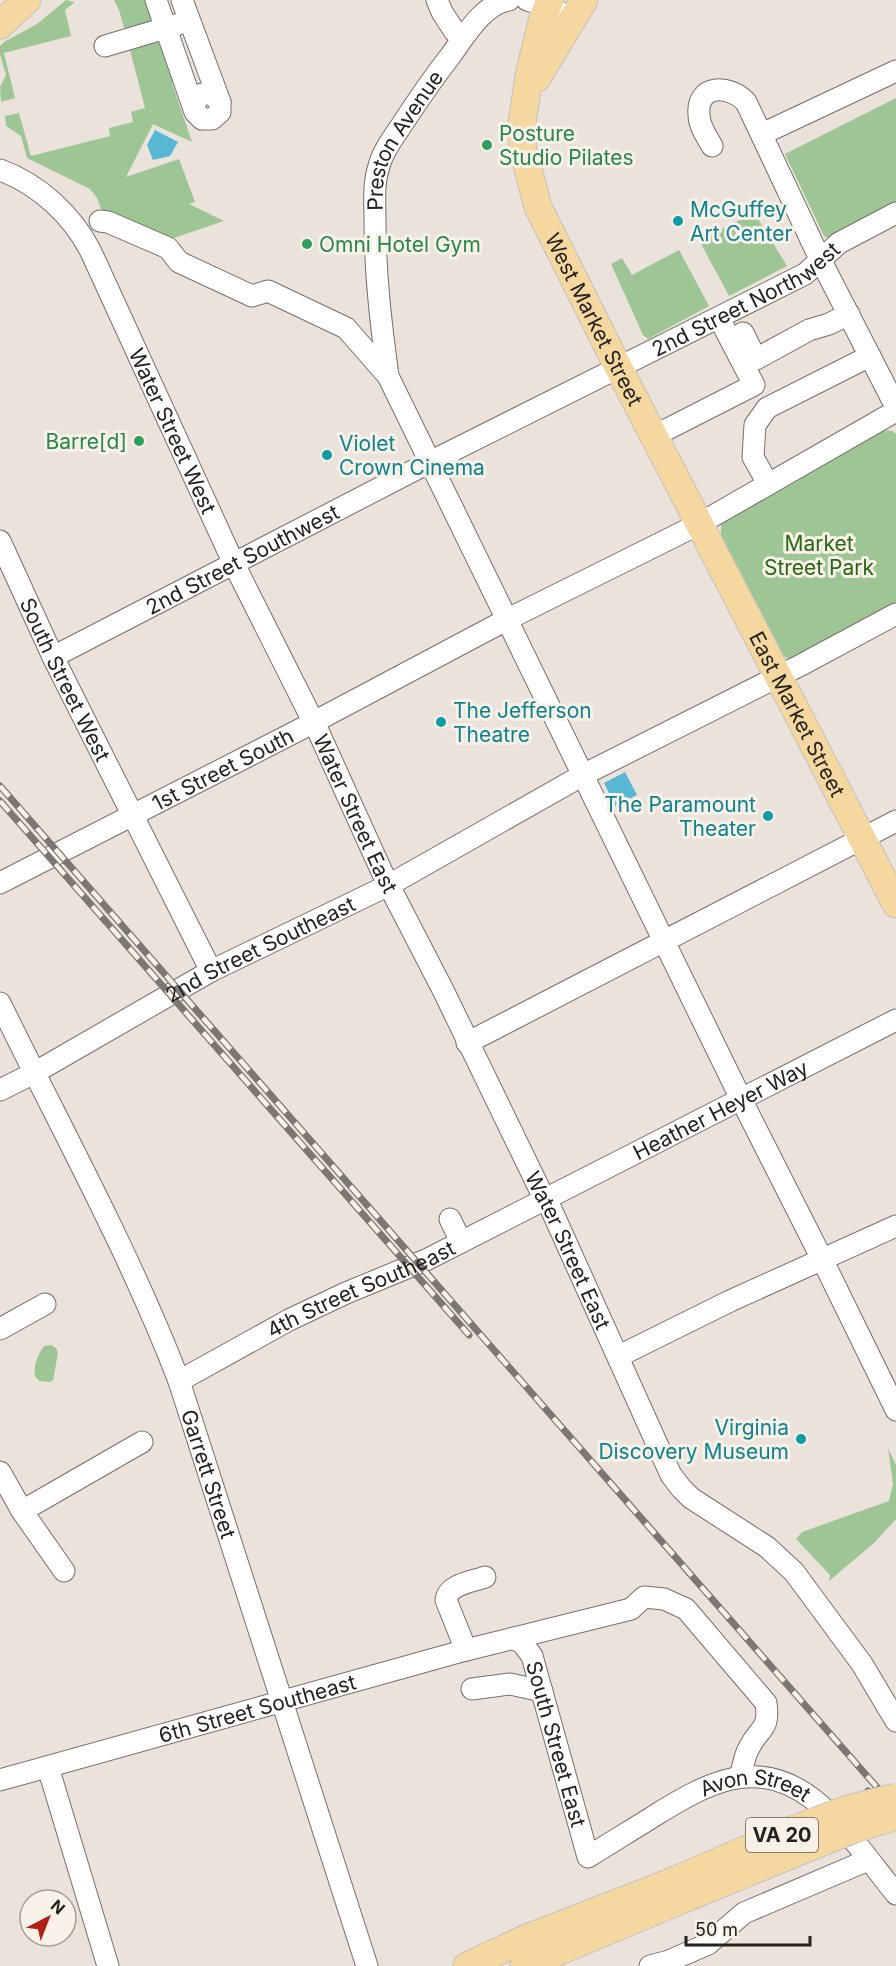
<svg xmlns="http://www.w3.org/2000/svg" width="896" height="1966" font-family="Inter,sans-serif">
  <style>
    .green { fill: #9ec694 }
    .water { fill: #57b8d6 }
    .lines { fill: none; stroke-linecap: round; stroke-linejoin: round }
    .minor-casing { stroke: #766f68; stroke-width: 23 }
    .major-casing { stroke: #c2c1c0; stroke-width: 29 }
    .minor { stroke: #fff; stroke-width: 21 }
    .major { stroke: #f4d8a0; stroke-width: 27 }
    .rail-casing { stroke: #7c7772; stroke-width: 7 }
    .rail { stroke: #f8f1e8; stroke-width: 4.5; stroke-dasharray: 14; stroke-linecap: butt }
    .major-bridge-casing { stroke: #c2c1c0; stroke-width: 29; stroke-linecap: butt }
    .major-bridge { stroke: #f4d8a0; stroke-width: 27 }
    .leisure-dot { fill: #2e9e5b; stroke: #f8f1e8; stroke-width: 2 }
    .culture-dot { fill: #0f9aa8; stroke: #f8f1e8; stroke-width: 2 }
    .labels { text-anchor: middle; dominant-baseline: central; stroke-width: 6; stroke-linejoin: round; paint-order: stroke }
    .shield { fill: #f8f1e8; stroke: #645f5b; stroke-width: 1.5 }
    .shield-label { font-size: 20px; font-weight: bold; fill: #24211e }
    .leisure-label { font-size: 21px; fill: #27864d; stroke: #f8f1e8; text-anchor: start }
    .street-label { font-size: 21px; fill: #24211e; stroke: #f8f1e8 }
    .culture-label { font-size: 21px; fill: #0d838f; stroke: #f8f1e8; text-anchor: start }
    .park-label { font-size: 21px; fill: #286715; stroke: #f8f1e8 }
  </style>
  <rect width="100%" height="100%" fill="#ebe3db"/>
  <!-- green -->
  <path class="green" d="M66,0l9,2 -10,8 6,26 -67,17 11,45 -14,4 -1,-15 6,-12 -6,-20v-9l4,-4 33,-18z
    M114,0h36l2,19 -4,5 -23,7 -6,-21z
    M155,40l13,10 9,31 -5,2 20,59 -39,-18 -27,53 53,-18 16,43 -6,2 35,17 -65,22 -54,-24 -8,-21 -7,-9 -63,-31 -6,-22 -15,-10 -1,-10 14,-3 12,43 79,-20 -1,-8 24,-6 -2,-10 14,-4 -15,-58z
    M896,98v105l-68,35 -4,-2 -39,-82z
    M755,214l32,52 -58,30 -30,-56 51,-25z
    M679,250l30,56 -61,33 -5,-4 -32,-71 11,-6 10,17z
    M884,430l9,1 3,3v169l-108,56 -4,-3 -63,-120v-11l2,-5z
    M51,1345l5,3 2,5 -5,27 -3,2 -11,-1 -4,-5c-2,-10 3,-22 9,-30z
    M888,1448l8,17v54l-22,24 -45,38 1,-6 -34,-36 6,-7 87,-31 4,-17z"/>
  <!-- water -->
  <path class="water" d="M155,130l23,12 -8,14 -17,4 -6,-15z
    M625,772l12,23 -22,11 -11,-23z"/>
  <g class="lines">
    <defs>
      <g id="minor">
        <path d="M156,0l39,112 7,7h10l8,-7v-10l-8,-8h-10l-7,7v11"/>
        <path d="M182,0l38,102"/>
        <path d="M437,0l5,12 13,20"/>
        <path d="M527,0l20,6 14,7"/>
        <path d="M105,46l74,-22"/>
        <path d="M762,134l134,-63"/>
        <path d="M712,146c-5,-9 -13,-20 -13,-31 -3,-31 30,-31 47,-13l74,157 76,148"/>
        <path id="s1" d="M0,170c39,14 73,46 91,82l143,312 85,169 63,139 61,118 97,200 11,19 120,266 10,13 10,10 76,49 27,25 68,92 34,57"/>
        <path d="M100,221l8,1 60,26 11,14 73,34 16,-5 78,37 42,48 354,725 80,158 74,151"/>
        <path d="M743,333l13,26 53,-29 20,-6 20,-10"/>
        <path id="s2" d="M388,376c-7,-52 -13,-102 -13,-155 0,-18 -2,-37 4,-55 4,-16 15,-29 24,-43 15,-23 31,-46 48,-68 14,-19 32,-51 58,-55"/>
        <path d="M654,436l100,-51 -35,-67"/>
        <path d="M768,484l-15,-27 2,-32 12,-17 103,-52"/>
        <path id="s3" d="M0,541l53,116 158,314"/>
        <path id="s4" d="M53,657l377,-195 375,-188 34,-31 57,-30"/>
        <path id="s5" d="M0,883l297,-152 211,-112 191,-95 197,-113"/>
        <path id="s6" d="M0,1003c61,126 129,248 179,378l188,585"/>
        <path d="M467,1043l429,-222"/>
        <path id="s7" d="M0,1090l34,-17 177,-102 178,-86 194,-110 218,-110 95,-51"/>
        <path d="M450,1219l11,23"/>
        <path d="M0,1329l45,-25"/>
        <path d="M619,1356l111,-55 166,-75"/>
        <path id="s8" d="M179,1381l110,-61 57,-27 80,-33 470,-240"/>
        <path d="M0,1472l22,39 120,-69"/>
        <path d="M22,1511l42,60"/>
        <path id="s9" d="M514,1638l9,6 9,12 56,201c22,-14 44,-27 66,-41 53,-33 103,-61 160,-16 31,25 57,63 82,94"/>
        <path d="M466,1650l-20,-50c2,-16 26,-18 39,-23"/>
        <path d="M472,1689l38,-5 32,7"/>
        <path d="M48,1767l60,199"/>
        <path id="s10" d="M0,1780l466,-130 165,-41 13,-12 20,2 22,10 80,94c4,28 -7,24 -17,45 -5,8 -6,20 -9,29"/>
        <path d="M650,1966l19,-5 39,-17 36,-31 124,-53"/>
      </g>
      <g id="major">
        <path id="s11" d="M550,0l-7,18 -13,53 -8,51 1,28 15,57 77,154 281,543"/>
        <path d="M0,25l27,-25"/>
        <path d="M537,78l47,-78"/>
        <path d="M467,1966l60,-28 144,-56"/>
        <path d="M524,1966l157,-66"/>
      </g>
    </defs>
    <!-- minor casing -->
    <use href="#minor" class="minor-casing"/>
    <!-- major casing -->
    <use href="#major" class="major-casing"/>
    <!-- minor -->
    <use href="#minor" class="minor"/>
    <!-- major -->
    <use href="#major" class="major"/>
    <defs>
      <path id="rail" d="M0,786l896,1023
        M0,801l469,534
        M868,1791l28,32"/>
    </defs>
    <!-- rail casing -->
    <use href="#rail" class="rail-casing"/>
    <!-- rail -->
    <use href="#rail" class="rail"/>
    <defs>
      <path id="major-bridge" d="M671,1882l121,-52 56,-21 48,-12
        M681,1900l173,-71 42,-13"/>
    </defs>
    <!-- major-bridge casing -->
    <use href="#major-bridge" class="major-bridge-casing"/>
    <!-- major-bridge -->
    <use href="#major-bridge" class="major-bridge"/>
  </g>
  <!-- markers -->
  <g class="leisure-dot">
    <circle cx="487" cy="145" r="6"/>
    <circle cx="307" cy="244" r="6"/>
    <circle cx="139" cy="441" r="6"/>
  </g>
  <g class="culture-dot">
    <circle cx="678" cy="221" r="6"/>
    <circle cx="327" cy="455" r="6"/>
    <circle cx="441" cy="722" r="6"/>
    <circle cx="768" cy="816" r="6"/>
    <circle cx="801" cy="1439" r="6"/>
  </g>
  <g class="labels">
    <!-- shield labels -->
    <rect class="shield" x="746" y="1818" width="72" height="34" rx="4.5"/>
    <g class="shield-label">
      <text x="782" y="1835">VA 20</text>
    </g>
    <!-- leisure labels -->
    <g class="leisure-label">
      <text x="499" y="133">Posture<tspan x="499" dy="24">Studio Pilates</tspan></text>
      <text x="319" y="244">Omni Hotel Gym</text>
      <text x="127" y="441" text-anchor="end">Barre[d]</text>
    </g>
    <!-- street labels -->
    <g class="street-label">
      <text stroke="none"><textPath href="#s2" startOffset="244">Preston Avenue</textPath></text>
      <text stroke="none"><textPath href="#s4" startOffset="780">2nd Street Northwest</textPath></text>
      <text stroke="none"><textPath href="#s11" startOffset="338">West Market Street</textPath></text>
      <text stroke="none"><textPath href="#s1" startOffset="322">Water Street West</textPath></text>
      <text stroke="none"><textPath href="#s4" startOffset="213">2nd Street Southwest</textPath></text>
      <text stroke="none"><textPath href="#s3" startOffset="153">South Street West</textPath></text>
      <text stroke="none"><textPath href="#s11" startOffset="782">East Market Street</textPath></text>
      <text stroke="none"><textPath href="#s5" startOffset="250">1st Street South</textPath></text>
      <text stroke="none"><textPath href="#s1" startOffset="746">Water Street East</textPath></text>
      <text stroke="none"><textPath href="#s7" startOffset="296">2nd Street Southeast</textPath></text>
      <text stroke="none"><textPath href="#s8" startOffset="606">Heather Heyer Way</textPath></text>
      <text stroke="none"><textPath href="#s1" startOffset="1232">Water Street East</textPath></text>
      <text stroke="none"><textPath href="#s8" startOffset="204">4th Street Southeast</textPath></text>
      <text stroke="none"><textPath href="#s6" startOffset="516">Garrett Street</textPath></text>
      <text stroke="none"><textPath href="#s10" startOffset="267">6th Street Southeast</textPath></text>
      <text stroke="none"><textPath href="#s9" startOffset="117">South Street East</textPath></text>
      <text stroke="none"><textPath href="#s9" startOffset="423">Avon Street</textPath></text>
    </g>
    <!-- culture labels -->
    <g class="culture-label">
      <text x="690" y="209">McGuffey<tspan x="690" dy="24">Art Center</tspan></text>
      <text x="339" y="443">Violet<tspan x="339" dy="24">Crown Cinema</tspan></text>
      <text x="453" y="710">The Jefferson<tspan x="453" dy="24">Theatre</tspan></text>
      <text x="756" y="804" text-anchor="end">The Paramount<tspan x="756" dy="24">Theater</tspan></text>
      <text x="789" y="1427" text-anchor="end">Virginia<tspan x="789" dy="24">Discovery Museum</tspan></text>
    </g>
    <!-- park labels -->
    <g class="park-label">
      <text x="819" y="543">Market<tspan x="819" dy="24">Street Park</tspan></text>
    </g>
  </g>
  <!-- north arrow -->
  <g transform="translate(48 1918) rotate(42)"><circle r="28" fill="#f8f1e8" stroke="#a39e97" stroke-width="1.5"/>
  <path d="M0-4.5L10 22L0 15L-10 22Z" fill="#af2015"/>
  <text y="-9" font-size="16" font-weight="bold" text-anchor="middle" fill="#24211e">N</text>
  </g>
  <!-- scale -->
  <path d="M686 1936v9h124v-9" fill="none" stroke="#24211e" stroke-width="3"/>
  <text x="695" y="1936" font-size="18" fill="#24211e" stroke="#f8f1e8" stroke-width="4.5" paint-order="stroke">50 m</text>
</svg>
